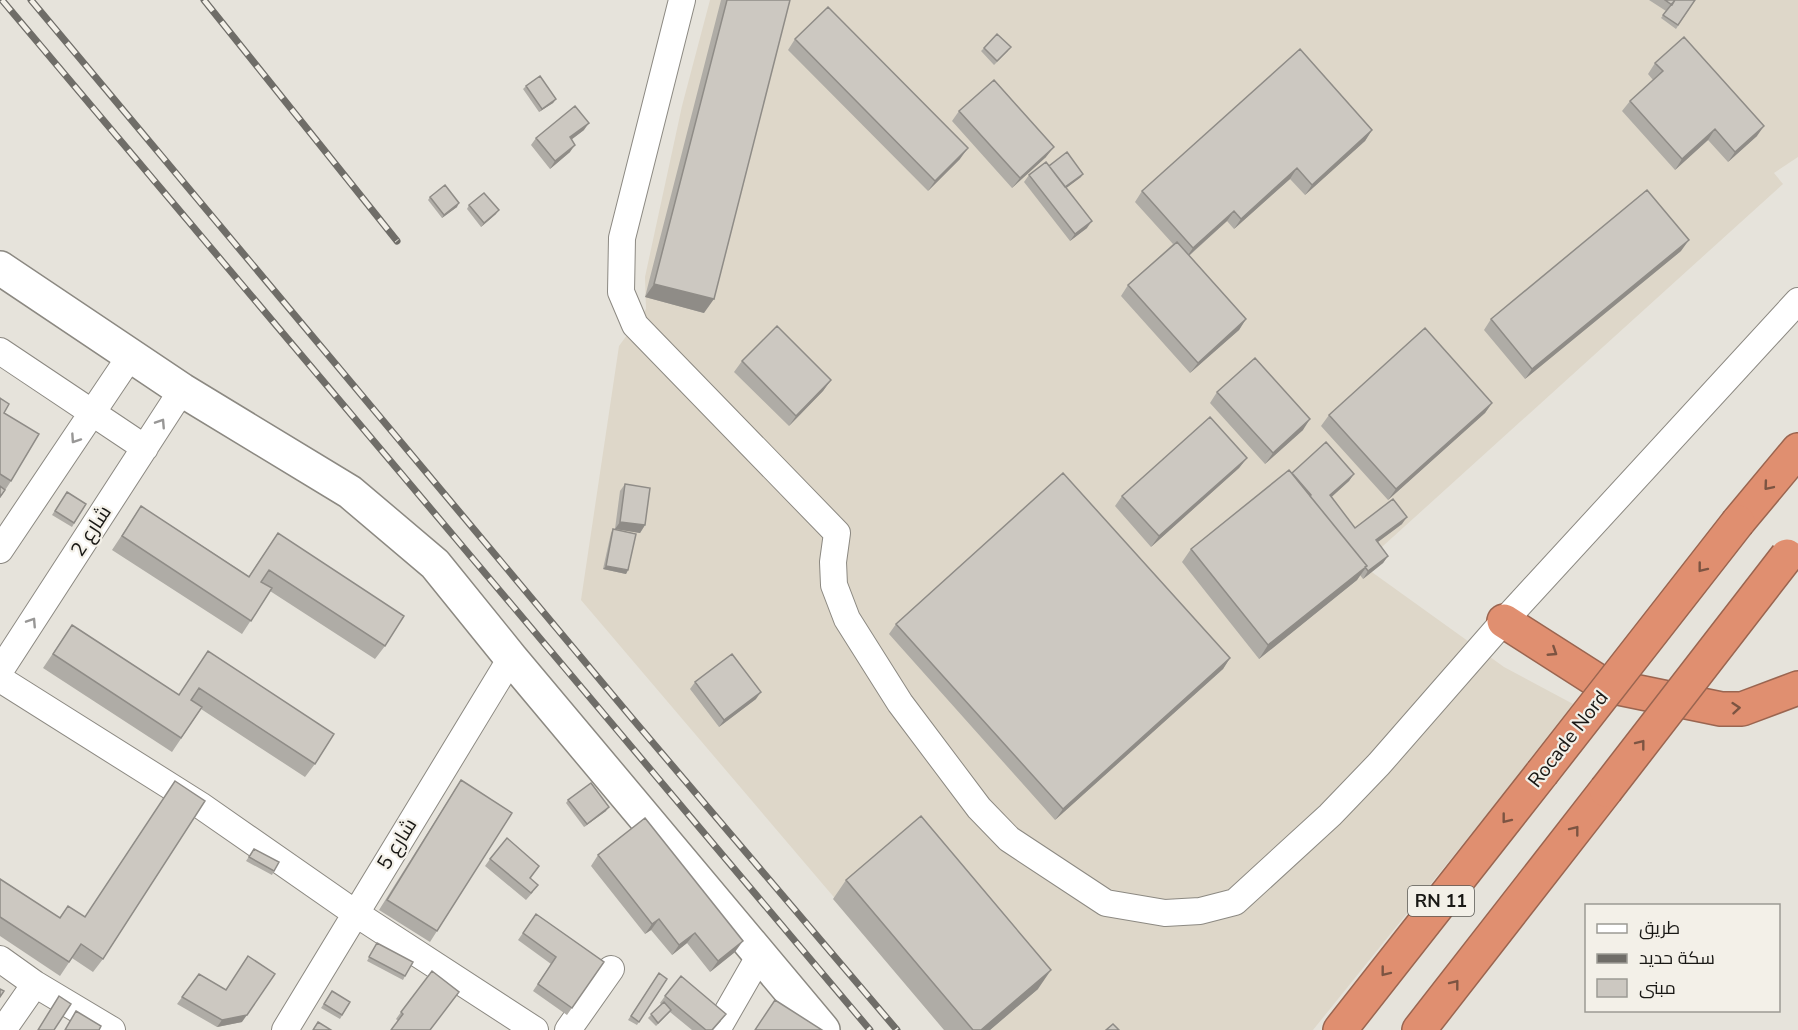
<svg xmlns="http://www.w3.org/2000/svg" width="1798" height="1030" font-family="'Nunito Sans',Cairo,sans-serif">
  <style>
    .built { fill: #ded7c9 }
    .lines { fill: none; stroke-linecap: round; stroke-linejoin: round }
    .street-casing { stroke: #8c8982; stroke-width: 28 }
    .secondary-casing { stroke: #8c8982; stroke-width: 36 }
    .highway-casing { stroke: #9a6550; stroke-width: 36 }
    .street { stroke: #fff; stroke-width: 26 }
    .secondary { stroke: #fff; stroke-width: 33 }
    .highway { stroke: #e08f70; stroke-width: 33 }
    .rail-casing { stroke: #6f6d68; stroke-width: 7 }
    .rail { stroke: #f3f0e8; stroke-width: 4.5; stroke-dasharray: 14; stroke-linecap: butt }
    .highway-bridge-casing { stroke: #9a6550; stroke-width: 36; stroke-linecap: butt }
    .highway-bridge { stroke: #e08f70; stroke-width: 33 }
    .wall { fill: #afaca6 }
    .shaded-wall { fill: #8f8c87 }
    .building { fill: #ccc8c1; stroke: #8f8c87; stroke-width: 1.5 }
    .oneway { stroke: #989796 }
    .oneway2 { stroke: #7c5442 }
    .labels { text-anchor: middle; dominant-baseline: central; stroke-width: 4.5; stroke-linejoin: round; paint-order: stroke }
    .shield { fill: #f3f0e8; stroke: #5a5954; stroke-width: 1.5 }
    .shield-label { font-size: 18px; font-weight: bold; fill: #191815 }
    .street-label { font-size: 20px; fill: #191815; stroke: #f3f0e8 }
  </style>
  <rect width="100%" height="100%" fill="#e6e3db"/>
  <!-- built -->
  <path class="built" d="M710,0h1088v157l-24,16 9,11 -421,381 142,102 71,38 -262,325h-366l-366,-430 38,-254 27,-37 -1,-32 37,-171z"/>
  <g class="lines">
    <defs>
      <path id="street" d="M682,0l-60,238 -1,54 14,33 202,208 -4,29 1,23 13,34 53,84 79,105 30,31 97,64 59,10 35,-2 35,-9 95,-87 49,-51 125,-143 294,-320
        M0,351l145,97
        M0,550l131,-195
        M0,671l182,-281
        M0,679l200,126 155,108 180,117
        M0,959l35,25 77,46
        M3,1030l32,-46
        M285,1030l226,-372
        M568,1030l43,-61
        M717,1030l43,-75"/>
      <path id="secondary" d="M0,268l182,122 168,102 85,72 76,94 312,372"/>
      <path id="highway" d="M1738,522l60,-72
        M1504,621l100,64 117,24h21l56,-21
        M1340,1030l202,-257
        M1419,1030l187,-240"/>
    </defs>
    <!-- street casing -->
    <use href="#street" class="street-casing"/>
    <!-- secondary casing -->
    <use href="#secondary" class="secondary-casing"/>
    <!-- highway casing -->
    <use href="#highway" class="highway-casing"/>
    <!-- street -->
    <use href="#street" class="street"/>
    <!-- secondary -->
    <use href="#secondary" class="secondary"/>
    <!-- highway -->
    <use href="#highway" class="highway"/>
    <defs>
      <path id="rail" d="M2,0l868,1030
        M31,0l600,717 266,313
        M204,0l193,241"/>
    </defs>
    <!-- rail casing -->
    <use href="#rail" class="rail-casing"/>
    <!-- rail -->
    <use href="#rail" class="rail"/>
    <defs>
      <path id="highway-bridge" d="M1542,773l196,-251
        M1606,790l181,-234"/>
    </defs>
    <!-- highway-bridge casing -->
    <use href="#highway-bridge" class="highway-bridge-casing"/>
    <!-- highway-bridge -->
    <use href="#highway-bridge" class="highway-bridge"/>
  </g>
  <!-- wall -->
  <path class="wall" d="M721,0h69l-86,313 -59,-16z
    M1649,0h46l-19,29 -15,-11 5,-7z
    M795,39l165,120 -32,32 -140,-141z
    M984,48l24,3 -14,14 -13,-14z
    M1655,63l102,73 -29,26 -20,-22 -33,30 -53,-59 8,-10 23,-21 -5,-6z
    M526,86l30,13 -3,4 -14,9 -16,-23z
    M959,111l87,46 -34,31 -60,-67z
    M584,130l-13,10 -1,12 -20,17 -19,-24 5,-7z
    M1372,130l-7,11 -60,54 -15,-16 -56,50 -7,-8 -38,35 57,63 -7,11 -49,43 -69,-77 7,-11 45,-41 -38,-42 7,-11z
    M1049,166l32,11 -15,11 21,40 -17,13 -46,-59 5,-7z
    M430,197l27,10 -15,11 -14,-18z
    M469,205l27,9 -15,13 -14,-18z
    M1681,251l-156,128 -41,-49 7,-11z
    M742,361l89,19 -8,11 -34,35 -55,-54z
    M1217,392l86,38 -38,34 -55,-61z
    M0,398l4,15 7,68 -11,17z
    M1492,403l-7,10 -97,87 -67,-74 8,-11z
    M1247,458l-8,10 -88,79 -36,-41 7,-10z
    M1292,473l62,1 -5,7 -18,16 24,31 47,-4 -24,18 10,14 -5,7 -20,16 -3,-4 -3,5 -98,79 -77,-97 9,-13z
    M625,484l20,41 -5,8 -25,-4 5,-38z
    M67,492l19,12 -14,23 -20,-12z
    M141,506l108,70 29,-43 107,113 -10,13 -105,-68 -28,43 -130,-84z
    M613,529l15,41 -2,4 -23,-5 8,-36z
    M896,624l334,34 -7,11 -168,151 -166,-186z
    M72,625l107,70 29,-44 107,113 -10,13 -104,-68 -29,43 -129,-84z
    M695,682l61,17 -37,28 -29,-38z
    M461,780l-24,151 -7,11 -51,-32z
    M175,781l-72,178 -10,13 -21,-14 -12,18 -60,-40v-57l59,39 9,-12 17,11z
    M568,800l38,11 -22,16 -18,-24z
    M254,849l20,22 -2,4 -26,-14z
    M598,855l137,97 -25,20 -23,-29 -15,12 -21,-25 -6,4 -54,-68z
    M490,859l40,19 3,14 -7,8 -41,-34z
    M846,880l192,109 -48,41h-46l-111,-131z
    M536,914l68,48 -37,53 -34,-24 18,-27 -33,-24z
    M377,943l28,33 -2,4 -36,-19z
    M659,973l8,6 -30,46 -9,-5z
    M199,974l43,48 -25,5 -40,-23z
    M332,991l18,11 -10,17 -19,-11z
    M665,996l56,25 -8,9h-21l-22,-18 -14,14 -8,-8 13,-14 -1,-1z
    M401,1012l30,18 -33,-9 -2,-2z"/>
  <!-- shaded-wall -->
  <path class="shaded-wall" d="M556,99l-3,4 -14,9 3,-3z
    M589,123l-5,7 -20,15 6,-8z
    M1764,126l-7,10 -29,26 7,-10z
    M1715,129l-7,11 -33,30 7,-11z
    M1372,130l-7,11 -60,54 7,-10z
    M575,145l-5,7 -20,17 5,-8z
    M1054,147l-8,10 -34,31 8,-10z
    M968,148l-8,11 -32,32 7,-10z
    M1297,168l-7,11 -56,50 7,-10z
    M1083,174l-2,3 -20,15 2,-3z
    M459,203l-2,4 -15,11 2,-3z
    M499,210l-3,4 -15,13 3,-4z
    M1234,211l-7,10 -41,37 7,-10z
    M1092,221l-5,7 -17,13 5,-7z
    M1689,240l-8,11 -156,128 7,-10z
    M654,284l60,15 -10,14 -59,-16z
    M1246,319l-7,11 -49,43 8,-10z
    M831,380l-8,11 -34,35 7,-10z
    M1492,403l-7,10 -97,87 8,-11z
    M1310,419l-7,11 -38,34 8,-11z
    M1247,458l-8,10 -88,79 8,-11z
    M1354,474l-5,7 -24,22 5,-8z
    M1407,517l-5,7 -31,23 5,-7z
    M620,522l25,3 -5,8 -25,-4z
    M1388,556l-5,7 -20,16 5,-8z
    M606,566l22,4 -2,4 -23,-5z
    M1367,566l-10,14 -98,79 9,-14z
    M1230,658l-7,11 -168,151 8,-11z
    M761,692l-5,7 -37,28 5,-7z
    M609,807l-3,4 -22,16 3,-3z
    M659,919l-8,11 -6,4 7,-10z
    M695,933l-8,10 -15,12 7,-10z
    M743,941l-8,11 -25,20 8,-11z
    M1051,970l-13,19 -48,41h-9z
    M247,1015l-5,7 -25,5 5,-7z"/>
  <!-- building -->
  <path class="building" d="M727,0h63l-76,299 -60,-15z
    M1665,0h10l-3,5z
    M1675,0h20l-17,25 -15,-10z
    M828,7l140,141 -33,33 -140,-142z
    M997,34l14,13 -14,14 -13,-13z
    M1684,37l80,89 -29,26 -20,-23 -33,30 -52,-58 33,-30 -8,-8z
    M1300,49l72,81 -60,55 -15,-17 -56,51 -7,-8 -41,37 -51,-57z
    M540,76l16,23 -14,10 -16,-23z
    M994,80l60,67 -34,31 -61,-67z
    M575,106l14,17 -19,14 5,8 -20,16 -19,-23z
    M1067,152l16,22 -18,13 -16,-21z
    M1046,162l46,59 -17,13 -46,-59z
    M445,185l14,18 -15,12 -14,-18z
    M1647,190l42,50 -157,129 -41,-50z
    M484,193l15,17 -15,13 -15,-18z
    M1177,242l69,77 -48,44 -70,-78z
    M777,326l54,54 -35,36 -54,-55z
    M1425,328l67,75 -96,86 -67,-74z
    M1255,358l55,61 -37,34 -56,-61z
    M0,398l9,6 -5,9 35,21 -28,47 -11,-7z
    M1210,417l37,41 -88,78 -37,-40z
    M1326,442l28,32 -24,21 25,33 38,-29 14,18 -31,23 12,16 -20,15 -3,-4 2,-1 -57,-70 1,-1 -19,-22z
    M1289,470l78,96 -99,79 -77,-96z
    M1063,473l167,185 -167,151 -167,-185z
    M625,484l25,4 -5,37 -25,-3z
    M0,486l5,4 -5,7z
    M67,492l19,12 -12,19 -19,-12z
    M141,506l108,71 29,-44 126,83 -19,30 -116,-76 -8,12 11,6 -21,33 -129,-85z
    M613,529l23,5 -8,36 -22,-4z
    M72,625l107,70 29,-44 126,83 -19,30 -116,-76 -8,12 11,7 -21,31 -128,-84z
    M732,654l29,38 -37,28 -29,-38z
    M461,780l51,33 -75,118 -50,-31z
    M175,781l30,20 -102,158 -22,-15 -12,18 -69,-45v-38l60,39 8,-12 17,11z
    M591,783l18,24 -22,17 -19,-24z
    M921,816l130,154 -70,60h-8l-127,-150z
    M645,818l98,123 -25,20 -23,-28 -16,12 -20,-26 -7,5 -54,-69z
    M507,838l32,28 -9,12 8,7 -7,8 -41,-34z
    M254,849l25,13 -5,9 -25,-14z
    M536,914l68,48 -32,46 -34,-24 18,-27 -33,-24z
    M377,943l36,19 -8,14 -36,-19z
    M248,956l27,18 -28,41 -25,5 -40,-23 17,-23 27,16z
    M432,971l27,21 -29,38h-39l12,-16 -2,-2z
    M659,973l8,6 -28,43 -8,-6z
    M681,976l45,38 -14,16h-6l-41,-34z
    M0,989l4,2 -4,6z
    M332,991l18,11 -8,13 -18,-11z
    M59,996l12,8 -17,26h-16z
    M775,1000l47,30h-67z
    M664,1002l7,8 -13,13 -7,-9z
    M76,1011l25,15 -2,4h-34z
    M318,1022l13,8h-18z
    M1113,1024l6,6h-13z"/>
  <!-- one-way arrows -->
  <defs><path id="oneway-chevron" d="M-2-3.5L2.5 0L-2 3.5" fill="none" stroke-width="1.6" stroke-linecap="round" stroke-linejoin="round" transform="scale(1.5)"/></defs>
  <g class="oneway">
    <use href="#oneway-chevron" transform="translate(161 423) rotate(-57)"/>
    <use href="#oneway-chevron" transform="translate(75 439) rotate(124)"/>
    <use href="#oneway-chevron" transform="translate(32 622) rotate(-57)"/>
  </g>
  <g class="oneway2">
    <use href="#oneway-chevron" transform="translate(1768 486) rotate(130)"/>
    <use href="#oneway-chevron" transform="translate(1702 568) rotate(128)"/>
    <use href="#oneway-chevron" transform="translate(1553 652) rotate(33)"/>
    <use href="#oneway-chevron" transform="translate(1736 708) rotate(-5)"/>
    <use href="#oneway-chevron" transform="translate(1641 744) rotate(-52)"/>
    <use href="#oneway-chevron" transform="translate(1506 819) rotate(128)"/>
    <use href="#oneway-chevron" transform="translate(1575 830) rotate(-52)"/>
    <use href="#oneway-chevron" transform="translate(1385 972) rotate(128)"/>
    <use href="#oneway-chevron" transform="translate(1455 984) rotate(-52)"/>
  </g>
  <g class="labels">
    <!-- shield labels -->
    <rect class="shield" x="1408" y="886" width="66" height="30" rx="4.5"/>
    <g class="shield-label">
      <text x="1441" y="901">RN 11</text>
    </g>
    <!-- street labels -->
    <g class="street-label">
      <text transform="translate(91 531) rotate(-57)">شارع 2</text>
      <text transform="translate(1568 739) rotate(-52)">Rocade Nord</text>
      <text transform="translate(397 844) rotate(-58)">شارع 5</text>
    </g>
  </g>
  <!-- legend -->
  <rect x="1585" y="904" width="195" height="108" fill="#f3f0e8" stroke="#9c9a94" stroke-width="1.5"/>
  <rect x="1597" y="924" width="30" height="9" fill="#ffffff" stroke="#9c9a94" stroke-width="1.5"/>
  <text x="1639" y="934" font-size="18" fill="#191815">طريق</text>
  <rect x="1597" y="954" width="30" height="9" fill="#6f6d68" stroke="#9c9a94" stroke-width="1.5"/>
  <text x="1639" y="964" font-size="18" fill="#191815">سكة حديد</text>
  <rect x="1597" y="979" width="30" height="18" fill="#ccc8c1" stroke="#9c9a94" stroke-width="1.5"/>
  <text x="1639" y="994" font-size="18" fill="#191815">مبنى</text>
</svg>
